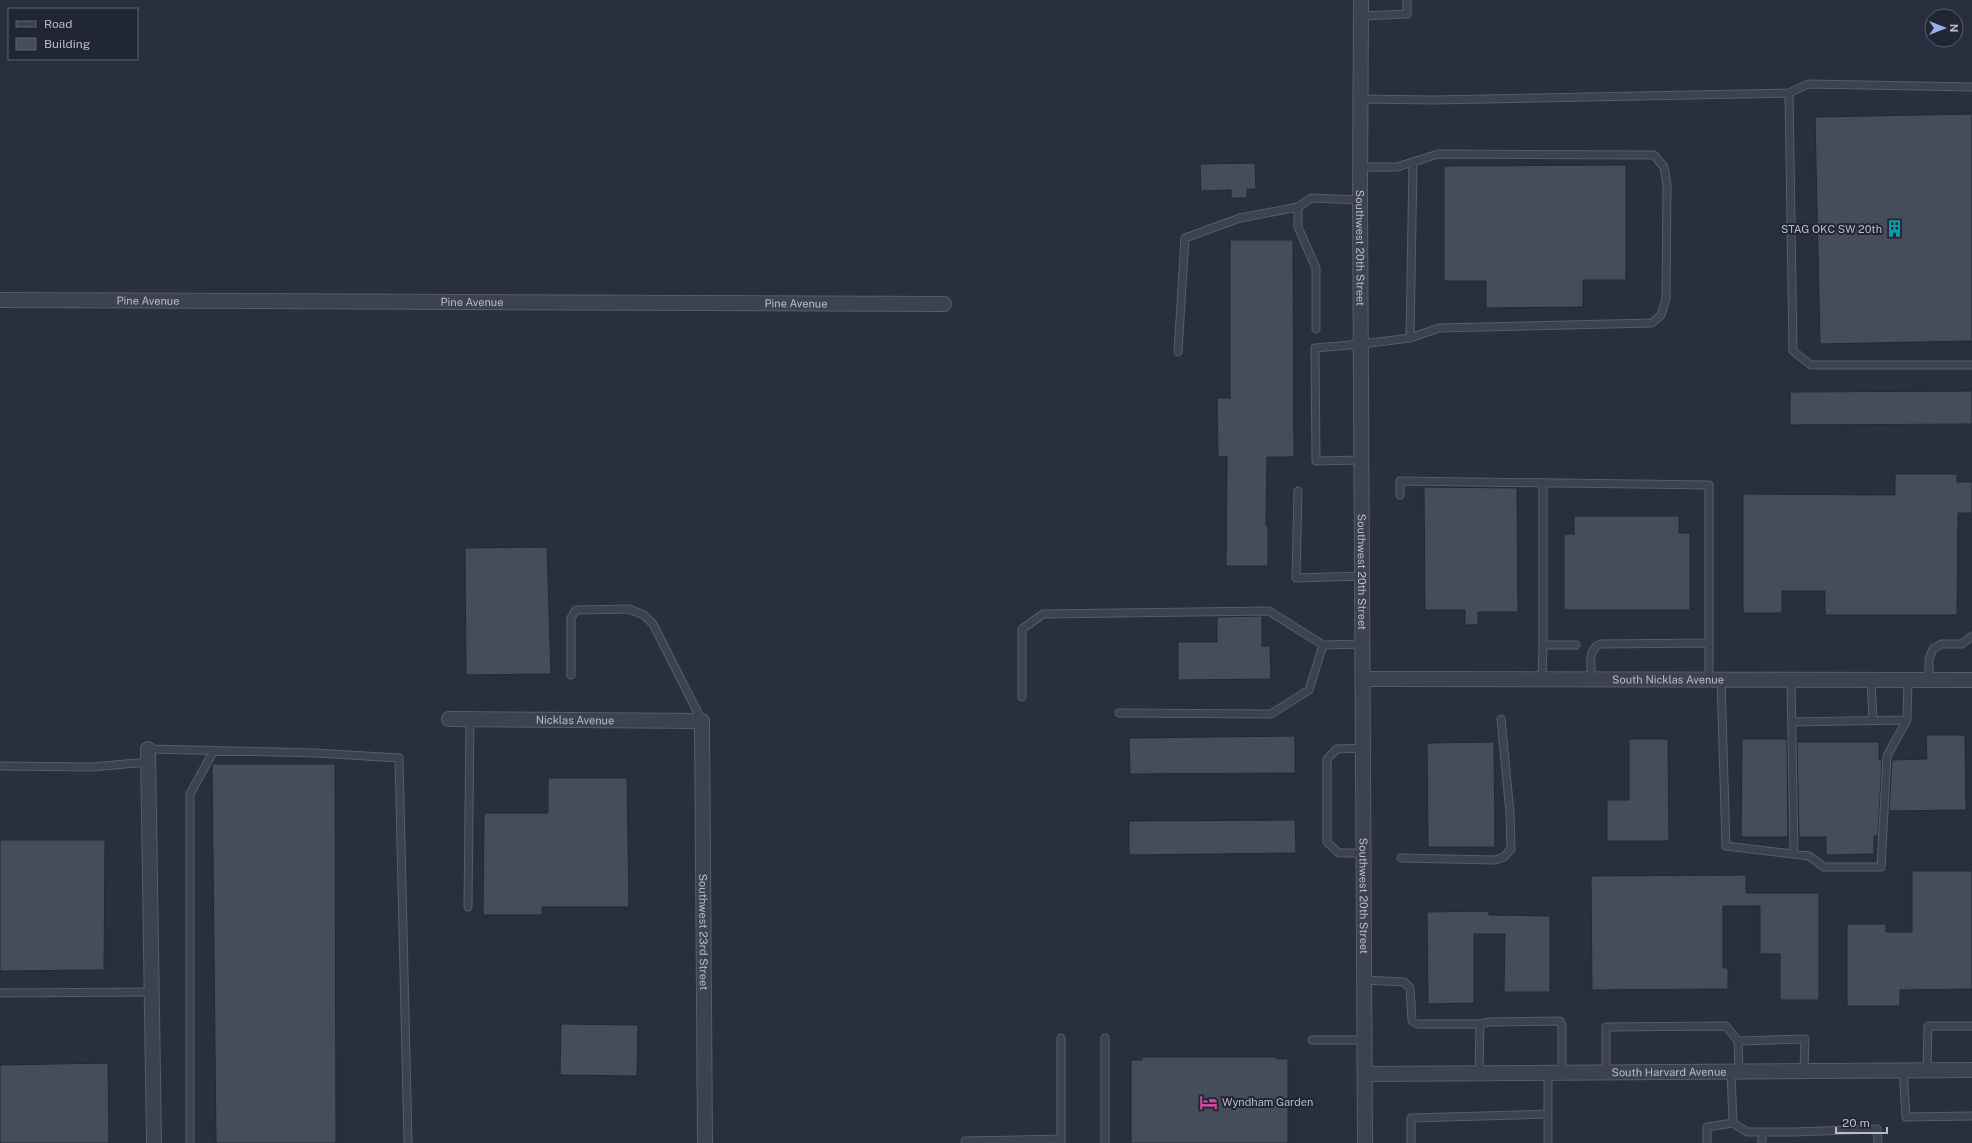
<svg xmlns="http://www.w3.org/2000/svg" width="1972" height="1143" font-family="'Public Sans',sans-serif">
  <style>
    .building { fill: #454d5d; stroke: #232836 }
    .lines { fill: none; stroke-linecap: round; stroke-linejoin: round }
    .service-casing { stroke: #575d69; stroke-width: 9 }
    .minor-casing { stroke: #575d69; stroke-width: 16 }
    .service { stroke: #3c424e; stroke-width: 7 }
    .minor { stroke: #3c424e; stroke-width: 14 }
    .labels { text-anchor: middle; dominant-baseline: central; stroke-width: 4; stroke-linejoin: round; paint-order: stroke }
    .poi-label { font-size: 11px; fill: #b9bdc9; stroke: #212634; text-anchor: end }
    .street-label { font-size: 11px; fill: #b9bdc9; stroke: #212634 }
  </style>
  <rect width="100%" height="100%" fill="#282f3e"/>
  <!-- building -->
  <path class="building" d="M1972,114v227l-152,3 -5,-227z
    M1255,163l1,26h-9v9h-16v-8l-30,1 -1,-27z
    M1626,165v115h-43v27l-97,1v-27h-42v-115z
    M1230,240h63l1,217h-27l-1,69h2v40h-42l1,-109h-9l-1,-59h13z
    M1972,391v33l-182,1v-33z
    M1895,474h62v8h15v31h-14l-1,102h-132v-24h-43v22h-39v-119l152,1z
    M1424,487l93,1 1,124h-40v13h-13v-15h-40z
    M1574,516h105v17h11v77h-126v-76h10z
    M547,547l4,127 -85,1 -1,-127z
    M1262,616v30h8l1,33 -93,1v-38h39v-25z
    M1926,735h39l1,75 -77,1 3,-51 35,-1z
    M1295,736v37l-165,1 -1,-36z
    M1629,739h39l1,102h-62v-41h22z
    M1742,739h45l1,98h-47z
    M1494,742l1,105h-67l-1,-104z
    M1797,742h82v18h3l-4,76h-4v18l-48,1v-18h-27z
    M212,764h123l1,379h-120z
    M548,778h79l2,129h-87v8h-59l1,-102h64z
    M1295,820l1,33 -167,2v-34z
    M0,840h105l-1,130 -104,1z
    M1912,871h60v118l-72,1v16h-53v-82h39v8h26z
    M1746,875v18h73v107h-39v-46h-20v-48h-37v62h5v21l-136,1 -1,-114z
    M1489,911v4l61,1v76h-46l1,-58h-31v69l-46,1 -1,-92z
    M561,1024l77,1 -1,51 -77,-1z
    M1142,1057h135v2h11v84h-157v-83h11z
    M108,1063l1,80h-109v-78z"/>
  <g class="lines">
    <defs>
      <path id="service" d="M1361,16l46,-2v-14
        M1789,93l4,258 18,14h161
        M1360,99l73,1 356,-7 19,-9 164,3
        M1360,167h37l41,-13 216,1 10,12 3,18 -1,114 -5,16 -9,8 -213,5 -29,10 -48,6 -47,4 1,113 46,-1
        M1316,329v-61l-18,-41v-20l13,-9 49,2
        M1410,338l3,-175
        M1178,352l7,-114 55,-20 58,-11
        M1543,483v162
        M1298,491l-2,87 67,-2
        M1400,495v-14l309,4v194
        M571,675v-57l5,-8 53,-1 15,6 9,9 49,97
        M1542,679l1,-34h33
        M1592,679c-1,-12 -5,-29 8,-35l109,-1
        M1721,679l5,167 83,10 15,11h57l6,-111 20,-36 1,-40
        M1791,680l3,174
        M1871,680l2,40
        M1929,680v-21l4,-10 8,-5h21l10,-8
        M1022,697v-68l21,-15 226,-3 54,34 40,-1
        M1119,713l152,1 38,-24 14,-45
        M1792,722l115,-2
        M1364,748l-27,1 -10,10v83l12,11h25
        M148,749l168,4 83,5 9,385
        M0,766l92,1 56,-5
        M1401,858l94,2 9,-3 7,-8 -1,-36 -9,-94
        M468,907l2,-188
        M1365,980l39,2 6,6 2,33 6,3h62
        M0,993l151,-1
        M1061,1038v105
        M1105,1038v105
        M1312,1040h53
        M1903,1070l3,47 66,-1
        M1927,1070l1,-44h44
        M1731,1072l2,51 14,9h47l83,-3 1,14
        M1739,1072l-1,-31 67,-2 -1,32
        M1479,1073l1,-49 9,-2 71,-1 2,5v47
        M1606,1073v-46l120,-1 12,15
        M1762,1132v11
        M965,1141l96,-2
        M190,1143v-349l24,-44
        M1411,1143v-25l137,-4
        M1548,1143v-70
        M1707,1143v-16l26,-4"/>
      <g id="minor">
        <path id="s1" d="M1361,0l-1,200 5,943"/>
        <path id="s2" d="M0,300l944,4"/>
        <path id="s3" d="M1364,679l608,1"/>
        <path id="s4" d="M449,719l253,2 3,422"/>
        <path d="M148,749l6,394"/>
        <path id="s5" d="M1366,1074l606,-4"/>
      </g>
    </defs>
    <!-- service casing -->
    <use href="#service" class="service-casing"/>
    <!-- minor casing -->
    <use href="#minor" class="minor-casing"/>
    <!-- service -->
    <use href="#service" class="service"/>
    <!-- minor -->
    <use href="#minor" class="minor"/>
  </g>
  <!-- icons -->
  <defs>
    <symbol id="building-bare" viewBox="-9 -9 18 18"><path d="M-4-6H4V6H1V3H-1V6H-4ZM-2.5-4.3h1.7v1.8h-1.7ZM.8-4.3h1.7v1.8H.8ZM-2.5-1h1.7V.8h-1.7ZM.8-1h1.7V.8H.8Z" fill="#0f9aa8" stroke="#212634" stroke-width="2.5" paint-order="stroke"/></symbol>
    <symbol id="hotel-bare" viewBox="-9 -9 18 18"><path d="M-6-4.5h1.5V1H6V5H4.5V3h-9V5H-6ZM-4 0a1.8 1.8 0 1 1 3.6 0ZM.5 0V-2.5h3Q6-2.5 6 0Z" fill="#d1479c" stroke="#212634" stroke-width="2.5" paint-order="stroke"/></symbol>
  </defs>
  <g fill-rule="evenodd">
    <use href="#building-bare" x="1882" y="216" width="25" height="25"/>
    <use href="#hotel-bare" x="1196" y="1090" width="25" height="25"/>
  </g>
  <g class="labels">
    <!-- poi labels -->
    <g class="poi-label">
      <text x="1882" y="229">STAG OKC SW 20th</text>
      <text x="1222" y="1102" text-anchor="start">Wyndham Garden</text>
    </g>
    <!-- street labels -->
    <g class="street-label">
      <text stroke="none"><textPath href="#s1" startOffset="248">Southwest 20th Street</textPath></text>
      <text stroke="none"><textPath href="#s2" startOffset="148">Pine Avenue</textPath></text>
      <text stroke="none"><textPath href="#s2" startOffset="472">Pine Avenue</textPath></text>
      <text stroke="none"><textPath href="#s2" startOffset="796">Pine Avenue</textPath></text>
      <text stroke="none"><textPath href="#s1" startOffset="572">Southwest 20th Street</textPath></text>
      <text stroke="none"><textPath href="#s3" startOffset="304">South Nicklas Avenue</textPath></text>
      <text stroke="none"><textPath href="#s4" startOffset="126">Nicklas Avenue</textPath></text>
      <text stroke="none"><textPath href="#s1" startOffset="896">Southwest 20th Street</textPath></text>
      <text stroke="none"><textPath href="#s4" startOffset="464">Southwest 23rd Street</textPath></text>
      <text stroke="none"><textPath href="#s5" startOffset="303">South Harvard Avenue</textPath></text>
    </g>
  </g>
  <!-- legend -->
  <rect x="8" y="8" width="130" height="52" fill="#212634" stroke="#5e6270"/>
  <rect x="16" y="21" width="20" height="6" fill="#3c424e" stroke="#5e6270"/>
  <text x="44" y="28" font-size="12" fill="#b9bdc9">Road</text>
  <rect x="16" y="38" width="20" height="12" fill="#454d5d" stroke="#5e6270"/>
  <text x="44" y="48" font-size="12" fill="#b9bdc9">Building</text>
  <!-- north arrow -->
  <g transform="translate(1944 28) rotate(90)"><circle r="19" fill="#212634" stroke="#5e6270"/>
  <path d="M0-3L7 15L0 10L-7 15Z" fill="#98b0ee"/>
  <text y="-6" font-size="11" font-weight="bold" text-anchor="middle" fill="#b9bdc9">N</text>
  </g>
  <!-- scale -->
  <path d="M1836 1127v6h51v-6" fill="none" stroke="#b9bdc9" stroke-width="2"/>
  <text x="1842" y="1127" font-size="12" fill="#b9bdc9" stroke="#212634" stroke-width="3" paint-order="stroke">20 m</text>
</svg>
